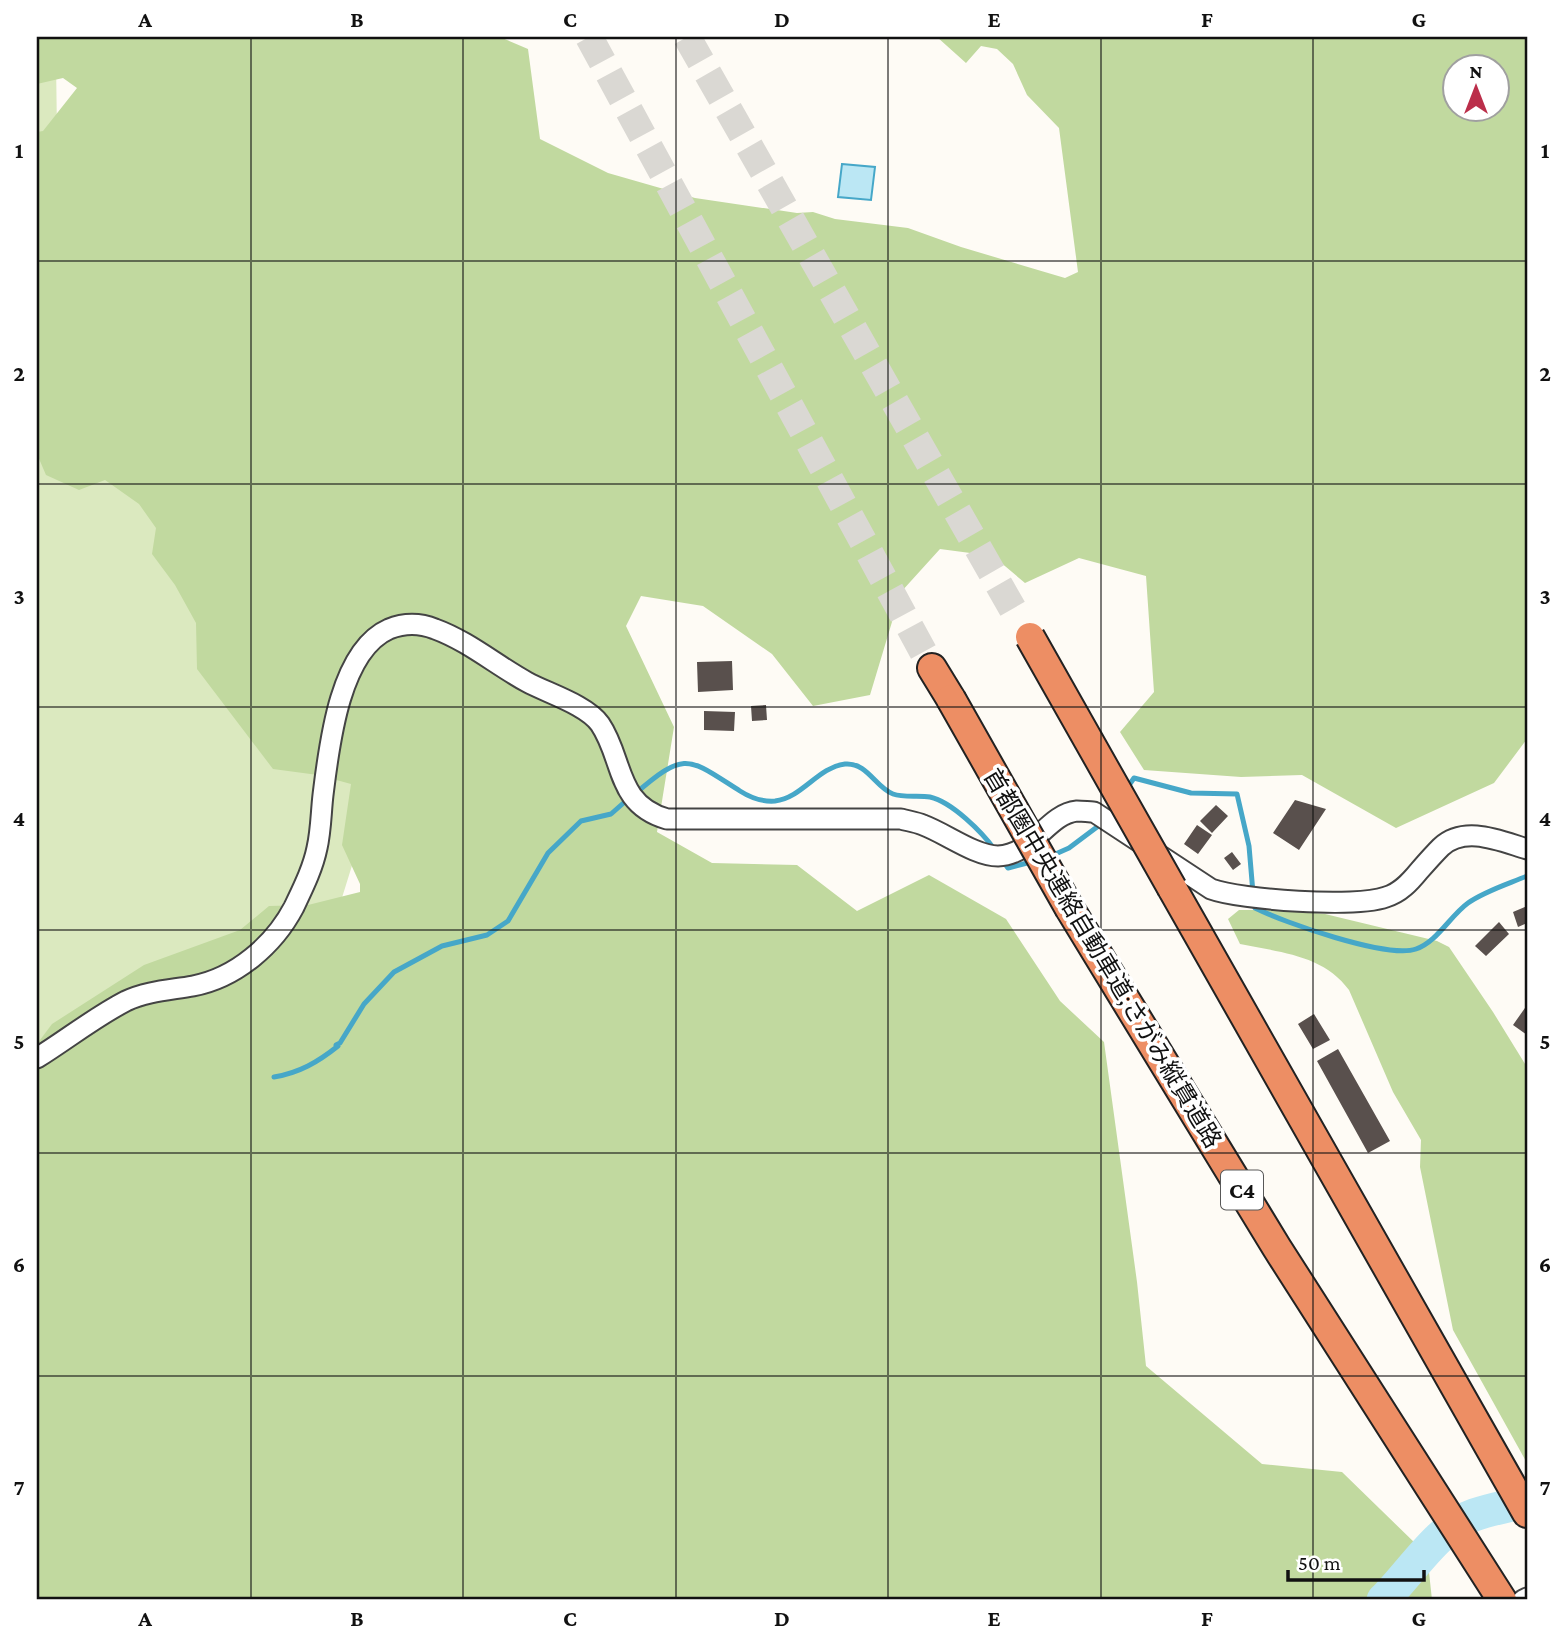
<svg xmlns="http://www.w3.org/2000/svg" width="1564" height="1637" font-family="'Crimson Pro','Noto Sans JP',serif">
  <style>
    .green { fill: #dbe9bf }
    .forest { fill: #c1d99f; fill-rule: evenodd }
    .water { fill: #bbe7f4; stroke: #46a7c8; stroke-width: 2 }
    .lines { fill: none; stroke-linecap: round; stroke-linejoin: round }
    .stream { stroke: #46a7c8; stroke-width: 5 }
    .river { stroke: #bbe7f4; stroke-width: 33 }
    .building { fill: #59504d }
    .highway-tunnel { stroke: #dad8d3; stroke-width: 28; stroke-dasharray: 28 14; stroke-linecap: butt }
    .minor-casing { stroke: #444; stroke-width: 23 }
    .highway-casing { stroke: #222; stroke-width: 32 }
    .minor { stroke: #fff; stroke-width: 19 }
    .highway { stroke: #ed8e64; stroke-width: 28 }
    .highway-bridge-casing { stroke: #222; stroke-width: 32; stroke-linecap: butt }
    .highway-bridge { stroke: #ed8e64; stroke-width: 28 }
    .grid { fill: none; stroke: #111; stroke-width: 2; stroke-opacity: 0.55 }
    .labels { text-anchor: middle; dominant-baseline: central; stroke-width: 7; stroke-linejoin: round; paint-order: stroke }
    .shield { fill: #fff; stroke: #585858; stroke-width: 2 }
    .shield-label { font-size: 23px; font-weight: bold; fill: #111 }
    .street-label { font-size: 24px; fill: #111; stroke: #fff }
    .neatline { fill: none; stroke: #111; stroke-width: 2.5 }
    .grid-label { font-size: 23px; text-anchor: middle; font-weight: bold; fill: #111 }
  </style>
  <rect width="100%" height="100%" fill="#fefbf5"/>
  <!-- green -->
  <path class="green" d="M37,37h6l13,24 2,145 320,576 -61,196 -280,373z"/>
  <!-- forest -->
  <path class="forest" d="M37,37h463l28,12 12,90 68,34 87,25 102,15 16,-1 22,7 73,9 53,19 104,31 13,-6 -19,-144 -32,-33 -14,-31 -16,-15 -16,-3 -15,17 -29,-26h590v702l-33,44 -98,45 -94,-53 -61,2 -97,-7 -24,-38 34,-40 -8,-116 -67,-18 -54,25 -32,-27 -53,-7 -39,43 -31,103 -57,11 -41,-52 -69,-48 -62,-10 -15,30 48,101 -17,105 55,31 85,2 60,46 72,-36 77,44 54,82 44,41 33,240 9,84 116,98 80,8 76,74 11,26 3,28h-1395v-556l15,-20 92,-59 96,-35 29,-24 39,-1 52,-13v-8l-18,-39 9,-61 -33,-9 -45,-6 -76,-100 -1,-46 -21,-38 -23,-31 4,-26 -17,-24 -34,-24 -26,10 -33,-15 -9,-21v-322l6,-1 34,-43 -14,-10 -26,6zM1456,66h42v42h-42z
    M1239,910h43l43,4 112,27 12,6 44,65 34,55v396l-74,-133 -33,-163 1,-27 -28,-48 -44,-102c-25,-35 -70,-38 -109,-46l-12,-25z"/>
  <!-- water -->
  <path class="water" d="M842,164l33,3 -4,33 -33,-3z"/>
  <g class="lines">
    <!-- stream -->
    <path class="stream" d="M1125,791l9,-13 57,15 46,1 12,52 4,47
      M636,793c50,-43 52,-35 104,-2 11,7 22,11 35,10 27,-3 43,-34 70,-37 22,-2 31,24 48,30 11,4 26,1 37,3 22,5 52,35 65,53
      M1051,856l18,-8 32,-24
      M1003,861l5,7 27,-7
      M1254,903l1,5c28,14 132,51 161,41 21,-7 34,-33 52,-46 17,-12 40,-19 59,-27
      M274,1077c25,-4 44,-15 64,-31l-2,-1 4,-2 24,-39 30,-32 48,-26 45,-11 21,-14 40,-68 33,-32 30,-7 17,-15"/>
    <!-- river -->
    <path class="river" d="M1383,1600c27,-26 55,-73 91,-85 17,-6 36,-9 53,-14"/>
  </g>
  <!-- building -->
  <path class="building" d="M732,661l1,29 -35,2 -1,-30z
    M766,705l1,15 -15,1 -1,-15z
    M704,711l31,1 -1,19 -30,-1z
    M1295,800l31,9 -27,41 -26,-17z
    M1216,805l12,11 -16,17 -12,-12z
    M1197,825l15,10 -14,19 -14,-10z
    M1232,852l9,12 -8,6 -9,-12z
    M1527,906v17l-9,4 -5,-15z
    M1499,922l10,12 -23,22 -11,-10z
    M1527,1005v30l-14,-10z
    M1314,1014l16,26 -17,9 -15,-25z
    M1338,1049l52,92 -22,12 -51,-92z"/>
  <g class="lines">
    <!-- highway-tunnel -->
    <path class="highway-tunnel" d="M589,37l343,631
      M687,37l332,583"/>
    <defs>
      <path id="minor" d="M37,1058c29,-18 58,-41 89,-57 21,-10 45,-11 67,-15 43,-8 81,-41 101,-79 9,-19 19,-39 23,-59 4,-17 4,-36 6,-53 6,-48 16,-144 66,-166 15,-6 31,-6 46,0 33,12 61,36 92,53 20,11 60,23 73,42 24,35 15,80 67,95h234c7,2 15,3 22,6 22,8 52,31 75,31 35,-1 49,-42 79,-45 6,0 12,1 17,1l117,77c30,11 145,19 175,8 14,-4 24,-15 33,-26 7,-8 14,-16 22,-24 24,-22 59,-6 86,2
        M1523,1600l4,-2"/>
      <path id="highway" d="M932,668l19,31
        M1172,888l355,625
        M1070,909l207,339 225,352"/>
    </defs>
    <!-- minor casing -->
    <use href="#minor" class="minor-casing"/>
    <!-- highway casing -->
    <use href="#highway" class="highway-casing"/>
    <!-- minor -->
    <use href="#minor" class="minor"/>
    <!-- highway -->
    <use href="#highway" class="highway"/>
    <defs>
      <path id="highway-bridge" d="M1030,637l142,251
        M951,699l119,210"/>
    </defs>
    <!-- highway-bridge casing -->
    <use href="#highway-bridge" class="highway-bridge-casing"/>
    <!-- highway-bridge -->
    <use href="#highway-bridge" class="highway-bridge"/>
  </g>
  <!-- grid -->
  <path class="grid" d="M251,37v1563M463,37v1563M676,37v1563M888,37v1563M1101,37v1563M1313,37v1563M37,261h1490M37,484h1490M37,707h1490M37,930h1490M37,1153h1490M37,1376h1490"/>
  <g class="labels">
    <!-- shield labels -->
    <rect class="shield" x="1221" y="1170.5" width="42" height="39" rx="5"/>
    <g class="shield-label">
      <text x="1242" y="1190">C4</text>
    </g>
    <!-- street labels -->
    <g class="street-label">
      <text transform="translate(1103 958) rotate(59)">首都圏中央連絡自動車道;さがみ縦貫道路</text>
    </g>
  </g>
  <!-- border -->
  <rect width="1564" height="1637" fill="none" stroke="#ffffff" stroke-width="77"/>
  <!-- north arrow -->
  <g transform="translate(1476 88)"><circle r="33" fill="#ffffff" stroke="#a0a0a0" stroke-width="2"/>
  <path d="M0-5L12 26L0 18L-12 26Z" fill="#bb2e4a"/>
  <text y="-10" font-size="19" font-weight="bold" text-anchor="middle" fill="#111111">N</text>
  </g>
  <!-- scale -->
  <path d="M1288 1570v10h136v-10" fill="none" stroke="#111111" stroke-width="3.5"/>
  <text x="1298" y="1570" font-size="21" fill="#111111" stroke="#ffffff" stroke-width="5" paint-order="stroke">50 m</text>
  <rect x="38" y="38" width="1488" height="1560" class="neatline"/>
  <g class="grid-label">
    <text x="145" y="27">A</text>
    <text x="357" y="27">B</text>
    <text x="570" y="27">C</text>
    <text x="782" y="27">D</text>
    <text x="994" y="27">E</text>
    <text x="1207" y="27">F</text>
    <text x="1419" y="27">G</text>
    <text x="19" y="158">1</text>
    <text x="1545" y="158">1</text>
    <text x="19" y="381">2</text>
    <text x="1545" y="381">2</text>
    <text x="19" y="604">3</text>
    <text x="1545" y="604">3</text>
    <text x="19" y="826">4</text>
    <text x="1545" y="826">4</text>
    <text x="19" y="1049">5</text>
    <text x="1545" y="1049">5</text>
    <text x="19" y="1272">6</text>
    <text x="1545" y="1272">6</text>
    <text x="19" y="1495">7</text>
    <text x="1545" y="1495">7</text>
    <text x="145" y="1626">A</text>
    <text x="357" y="1626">B</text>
    <text x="570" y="1626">C</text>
    <text x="782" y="1626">D</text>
    <text x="994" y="1626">E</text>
    <text x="1207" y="1626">F</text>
    <text x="1419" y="1626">G</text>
  </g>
</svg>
